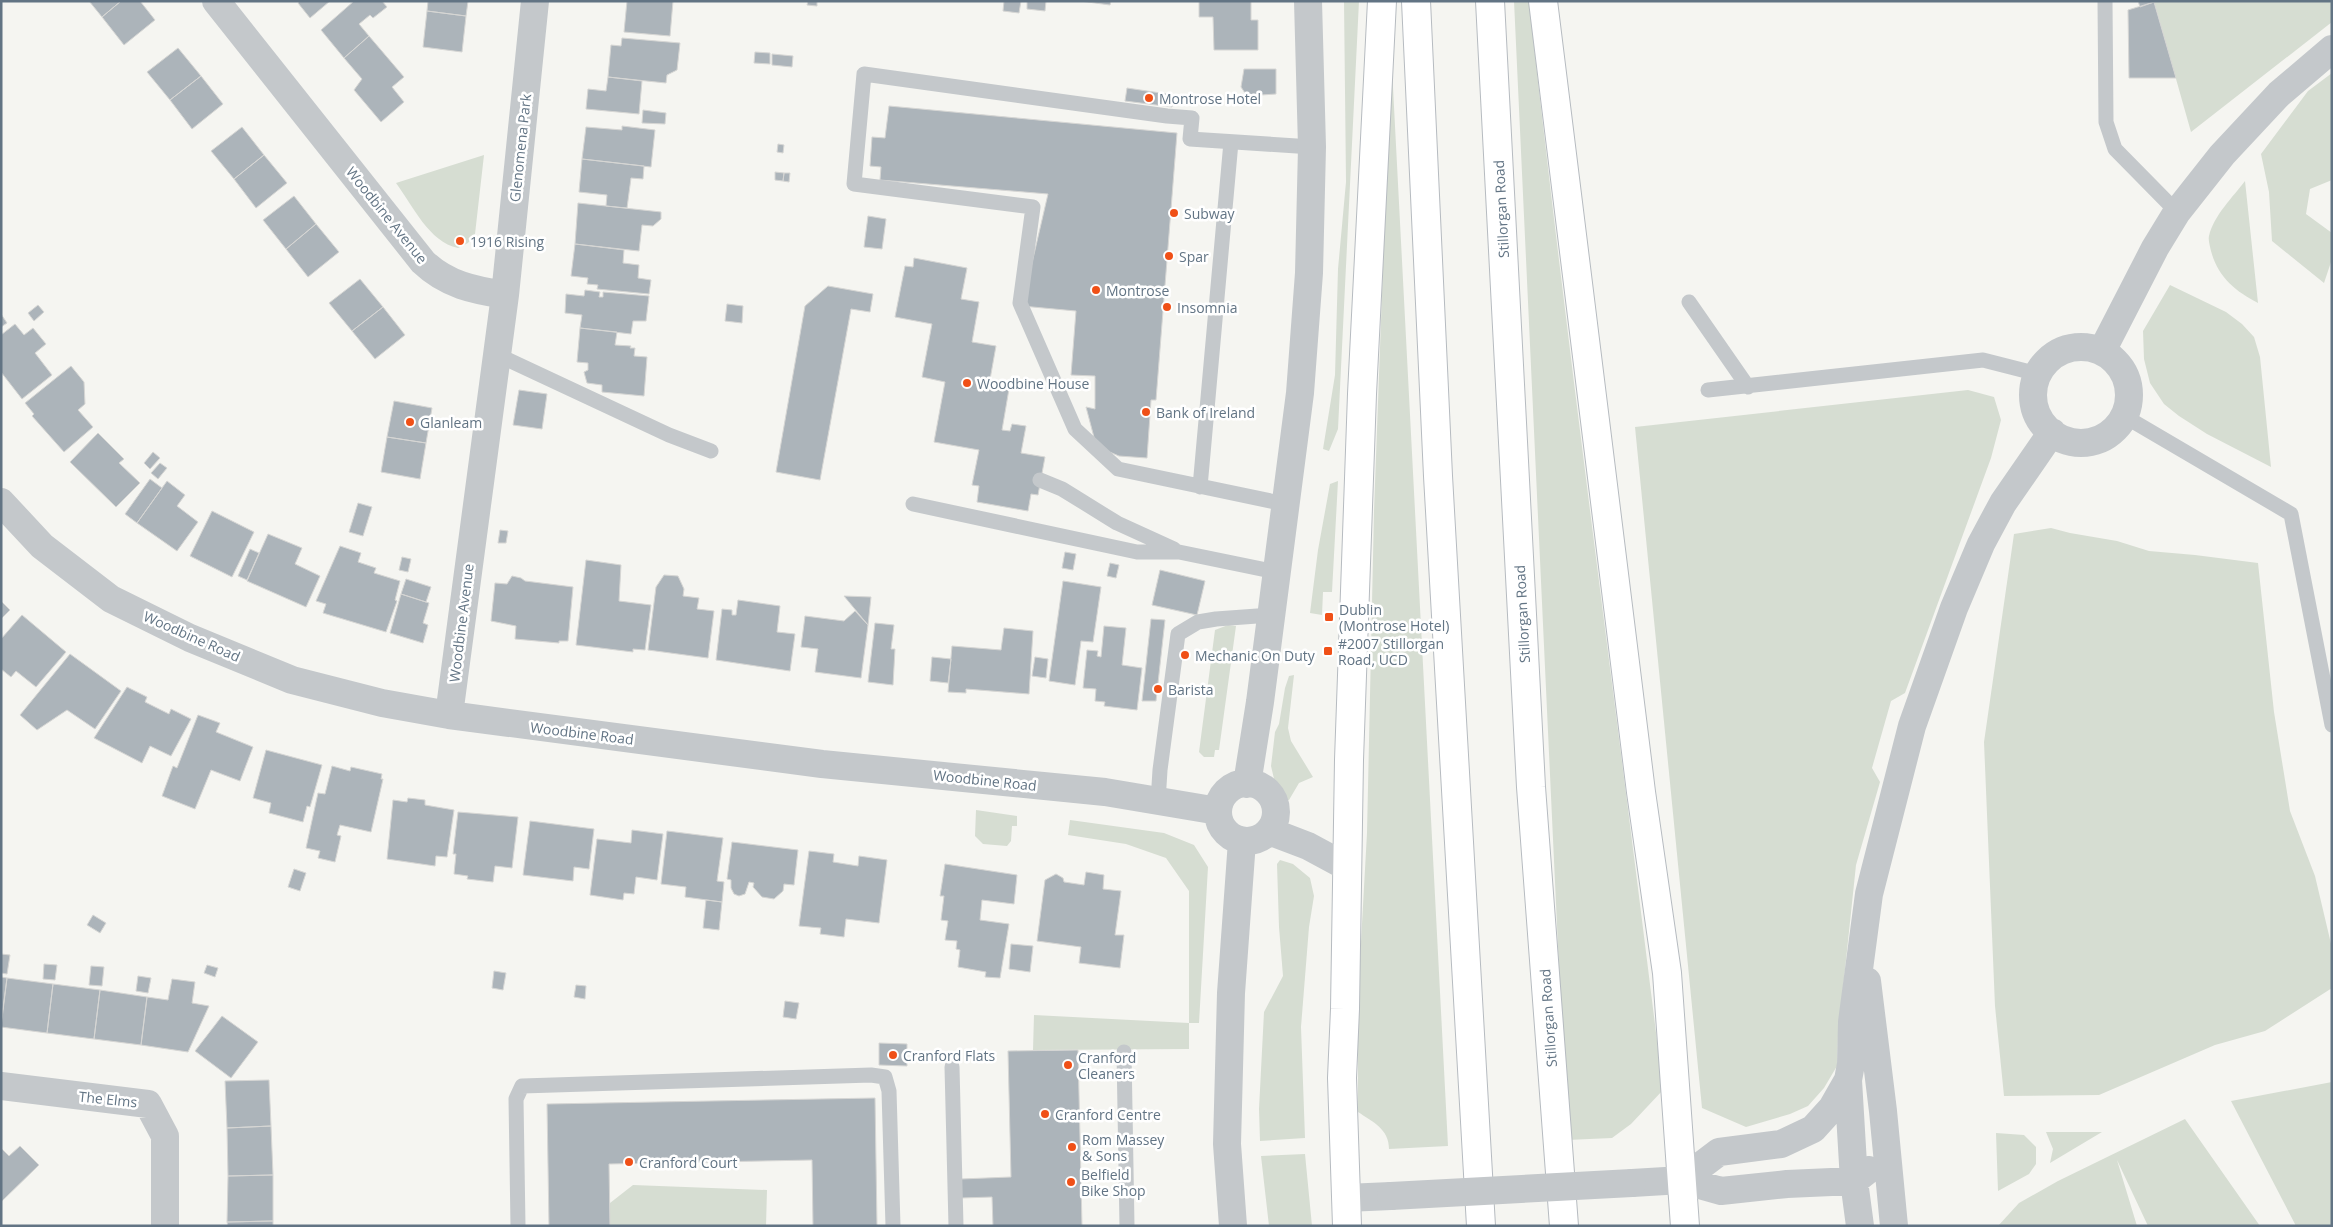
<svg xmlns="http://www.w3.org/2000/svg" width="2333" height="1227" font-family="'Open Sans',sans-serif">
  <style>
    .green { fill: #d6ddd2 }
    .building { fill: #acb4ba; stroke: #d6d6d4 }
    .lines { fill: none; stroke-linecap: round; stroke-linejoin: round }
    .secondary-casing { stroke: #b6bbc0; stroke-width: 30 }
    .service { stroke: #c4c8cb; stroke-width: 15 }
    .minor { stroke: #c4c8cb; stroke-width: 28 }
    .tertiary { stroke: #c4c8cb; stroke-width: 28 }
    .secondary { stroke: #fff; stroke-width: 28 }
    .tertiary-bridge { stroke: #c4c8cb; stroke-width: 28 }
    .poi-dot { fill: #f05017; stroke: #fff; stroke-width: 2 }
    .labels { text-anchor: middle; dominant-baseline: central; stroke-width: 5; stroke-linejoin: round; paint-order: stroke }
    .poi-label { font-size: 14px; fill: #627484; stroke: #fff; text-anchor: start }
    .street-label { font-size: 14px; fill: #627484; stroke: #fff }
  </style>
  <rect width="100%" height="100%" fill="#f5f5f1"/>
  <!-- green -->
  <path class="green" d="M1344,1h15l-21,428 -9,22 -6,-2 12,-74 3,-106 8,-87z
    M1514,1h15c40,364 90,726 134,1089l-32,34 -19,14 -45,2z
    M2154,1h178v21l-141,110z
    M1391,49l57,1097 -59,3c0,-20 -16,-27 -31,-37v-116l9,-163 7,-322z
    M2332,73v107l-22,9 -4,25 26,19v26l-8,24 -52,-42 -3,-49 -8,-38 47,-63z
    M484,155l-9,79 -7,9 -10,5c-29,-6 -45,-42 -62,-65z
    M2245,181l13,122c-23,-12 -40,-26 -47,-52 -1,-5 -3,-11 -2,-15 5,-21 24,-39 36,-55z
    M2170,285l56,27 16,12 12,13 6,20 11,110 -64,-33 -28,-18 -15,-12 -14,-21 -6,-24 -1,-28z
    M1968,390l26,7 7,23 -10,38 -86,235 -14,8 -19,67 8,14 -24,83 -18,171 -1,30 -13,22 -16,18 -18,8 -44,13 -44,-19 -67,-681z
    M1338,481l-6,111h-9l-1,23 -12,-2 8,-63 12,-66z
    M2051,528l19,5 47,8 32,10 46,4 63,8 16,149 16,99 25,65 17,72v40l-67,43 -50,14 -116,50 -95,1 -9,-90 -11,-264 30,-208z
    M1228,625l8,1 -17,124h-4l-1,7h-10l-5,-5 16,-122z
    M1294,675l-6,53 3,13 22,36 -14,6 -10,17 -7,1 -7,-18 -4,-17 4,-34 4,-8 6,-36 4,-12z
    M976,810l41,6v10h-5l-1,15 -4,5 -24,-2 -8,-8z
    M1070,820l94,13 30,12 14,22 -9,156h-10v26l-156,1 1,-35 155,8v-132l-23,-33 -40,-14 -58,-9z
    M1280,860l13,4 17,14 4,18 -5,31 -8,100 4,111 -45,3 -1,-32 5,-97 19,-36 -4,-49 -2,-63z
    M2332,1082v144h-36l-65,-125z
    M2185,1119l75,107h-112l-31,-66 20,66h-139l21,-23 39,-22z
    M2046,1132h56l-52,31 3,-14z
    M1996,1133l28,2 12,12v17l-7,10 -31,17z
    M1305,1154l7,72h-43l-8,-70z
    M633,1185l134,5 -1,36h-156v-23z"/>
  <!-- building -->
  <path class="building" d="M89,1h32l-19,16z
    M121,1h19l15,19 -31,25 -22,-28z
    M300,1h30l-20,17 -12,-15z
    M354,1h28l5,6 -14,11 -3,-3 -11,9 10,12 -25,22 -23,-28z
    M428,1h40l-2,15 -39,-5z
    M627,1h46l-3,35 -46,-4z
    M808,1h9v5l-10,-1z
    M1004,1h17l-2,12 -16,-2z
    M1027,1h19l-1,10 -18,-2z
    M1080,1h31l-1,4z
    M1199,1h52v19h7v30h-44l-1,-33h-14z
    M2138,1h16v1l-14,5z
    M2154,2l22,76h-47l-1,-68z
    M427,11l39,5 -4,36 -39,-5z
    M369,36l35,41 -12,10 12,15 -23,20 -27,-32 8,-11 -18,-21z
    M622,38l58,5 -3,27 -10,5 -1,8 -58,-6 3,-32 10,1z
    M178,48l23,28 -31,24 -23,-28z
    M755,52l15,1v11l-16,-1z
    M772,54l21,2 -1,11 -20,-2z
    M1244,69h32v25l-29,2 -6,-9z
    M201,76l22,28 -31,25 -22,-29z
    M608,77l34,4 -3,33 -53,-5 2,-20 18,2z
    M1127,88l47,7 -2,12 -47,-6z
    M889,106l288,27 -21,267h-5l-4,58 -28,-2 -14,-6 -10,-9 -9,-34 9,2v-33l-24,-1 5,-64 -54,-5 26,-112 -168,-14 1,-13 -11,-1 2,-29 13,1z
    M643,110l23,3 -1,11 -23,-1z
    M622,126l33,4 -4,37 -69,-8 4,-32 36,3z
    M242,127l22,28 -30,24 -23,-28z
    M778,144l6,1 -1,8 -6,-1z
    M264,155l23,28 -31,25 -22,-29z
    M582,159l62,7 -1,13 -12,-1 -4,30 -21,-2 1,-11 -28,-3z
    M775,172l9,1 -1,8 -8,-1z
    M784,173h6l-1,9 -6,-1z
    M294,196l22,28 -30,25 -23,-29z
    M578,203l83,9v7l-8,7 -11,-1 -3,26 -64,-7z
    M868,216l18,3 -4,30 -18,-2z
    M316,224l23,28 -31,25 -22,-28z
    M575,244l49,6 -1,13 16,2 -1,13 13,2 -2,14 -52,-5 1,-4 -11,-1 1,-6 -17,-2z
    M914,258l53,10 -6,31 18,3 -7,40 24,4 -7,39 20,4 -7,41 8,1 2,-7 14,2 -5,27 24,4 -7,38 -7,-1 -3,17 -51,-9 2,-16 -7,-1 7,-35 -45,-8 11,-60 -23,-5 10,-53 -37,-7 10,-51 8,1z
    M360,279l23,28 -31,24 -23,-28z
    M828,286l45,8 -3,18 -19,-3 -31,171 -44,-8 29,-166z
    M585,290l15,2 -1,5h4v-5l46,4 -3,25h-13l-2,13 -51,-6 2,-13 -17,-2 1,-19 18,2z
    M727,304l16,2 -1,17 -17,-2z
    M38,305l6,7 -10,9 -6,-8z
    M383,307l22,28 -30,24 -23,-28z
    M1,314l6,9 -6,4z
    M15,324l9,11 9,-7 13,16 -11,9 17,22 -30,24 -21,-27v-37z
    M580,328l37,4 -2,13 16,1 -1,2h5l-1,8 13,1 -3,39 -42,-4v-7l-15,-2 -3,-11 4,-2v-7l-11,-1z
    M71,366l13,16 1,22 -7,6 15,17 -29,25 -32,-36 2,-2 -9,-11z
    M519,390l28,4 -5,35 -29,-4z
    M394,401l38,7 -6,35 -39,-6z
    M98,433l26,26 -5,4 21,20 -24,24 -46,-45z
    M387,437l39,6 -6,36 -39,-7z
    M153,452l7,6 -10,11 -6,-6z
    M160,463l7,5 -9,11 -7,-6z
    M150,479l12,9 -25,35 -12,-9z
    M167,481l18,14 -8,11 21,16 -21,29 -40,-28z
    M358,503l14,4 -9,29 -14,-4z
    M212,511l42,21 -22,45 -42,-21z
    M500,530l8,1 -2,12h-8z
    M268,534l34,14 -7,16 25,12 -14,31 -59,-26z
    M340,546l21,7 -3,9 18,6 -2,5 26,8 -5,19 2,1 -11,31 -63,-19 3,-9 -10,-3z
    M250,549l9,4 -12,27 -9,-4z
    M1065,552l11,2 -3,16 -11,-2z
    M402,557l9,2 -3,13 -9,-2z
    M586,560l35,5 -2,36 32,4 -6,45 -12,-1v3l-57,-7z
    M1110,563l9,2 -3,13 -9,-2z
    M1160,570l45,11 -8,34 -45,-10z
    M664,575l14,1 6,13 -1,7 16,2 -2,11 17,2 -6,47 -60,-8 8,-63z
    M512,576l9,2 4,3 48,6 -5,54h-9v2l-44,-4 1,-13 -25,-5 4,-38 12,1z
    M406,579l25,8 -5,15 -25,-8z
    M1063,581l38,6 -8,55 -12,-1 -6,44 -26,-4z
    M401,594l28,9 -6,20 5,2 -5,18 -33,-10z
    M844,596l27,1 -3,28z
    M738,600l42,6 -3,26 18,2 -5,37 -74,-11 6,-51 10,1v5h4z
    M1,601l9,9 -9,9z
    M855,611l13,14 -7,53 -46,-6 3,-23 -17,-2 4,-31 39,5z
    M22,615l44,37 -30,35 -20,-16 -5,6 -10,-8v-30z
    M1151,619l14,1 -9,81h-14z
    M875,623l19,2 -3,24h4l-2,36 -25,-3z
    M1104,626l22,2 -4,37 20,3 -5,42 -33,-4 1,-4 -10,-1 1,-12 -13,-1 4,-38 11,1 -1,5 4,1z
    M1004,628l29,3 -4,63 -63,-5v4l-18,-1 4,-46 49,4z
    M70,654l51,37 -26,38 -28,-19 -30,20 -17,-15z
    M932,657l19,2 -3,24 -18,-2z
    M1035,657l13,2 -2,19 -14,-2z
    M127,687l20,10 -2,5 24,12 2,-5 20,10 -20,37 -21,-10 -8,17 -48,-25z
    M198,715l22,8 -4,9 37,15 -13,34 -29,-11 -16,39 -33,-13 11,-30 4,2z
    M266,750l56,15 -12,42 -3,-1 -4,16 -34,-9 2,-10 -18,-5z
    M332,766l18,5 1,-4 31,7 -1,5h2l-12,53 -31,-7 -3,10 4,1 -6,26 -17,-4 2,-7 -14,-3 12,-55 7,1z
    M408,798l17,2v5l29,5 -7,47 -11,-1 -1,10 -48,-7 6,-59 14,2z
    M458,812l60,5 -6,51 -17,-2 -2,16 -26,-3 1,-3 -14,-2 2,-20h-3z
    M530,821l64,8 -5,40 -15,-2 -1,14 -50,-6z
    M632,830l31,4 -6,46 -21,-3 -2,17 -10,-1 -1,7 -33,-5 7,-56 34,4z
    M667,831l56,7 -6,43 7,1 -2,20 -37,-5 1,-10 -25,-3z
    M732,842l66,8 -4,35 -10,-1 -1,7 -9,8 -12,-2 -9,-10 1,-4 -5,-1 -4,12 -6,2 -5,-2 -3,-6v-8l-4,-1z
    M809,851l25,3 -1,8 25,4 1,-10 28,4 -8,63 -33,-4 -2,18 -24,-3 1,-6 -22,-2z
    M945,864l72,11 -3,29 -32,-4 -2,20 29,4 -9,54 -15,-1 1,-5 -28,-5 2,-17 -4,-1 1,-8 -12,-1 3,-19 -7,-1 3,-24h-4z
    M294,869l12,4 -6,18 -12,-4z
    M1086,872l18,3 -1,14 18,2 -6,44h9l-4,33 -41,-5 2,-16 -44,-6 8,-61 11,-6 7,4 1,4 20,3z
    M706,900l16,2 -3,28 -16,-2z
    M93,915l13,8 -6,10 -13,-8z
    M1011,944l22,2 -3,26 -21,-3z
    M1,954l9,1 -3,19 -6,-1z
    M44,964l13,1 -2,15 -12,-1z
    M207,965l11,3 -3,9 -11,-4z
    M91,966l13,1 -2,19 -13,-1z
    M494,971l12,2 -3,17 -11,-2z
    M138,976l13,2 -3,15 -12,-2z
    M1,977l6,1 -6,45z
    M7,978l46,6 -6,49 -46,-6z
    M172,979l23,3 -3,21 17,3 -21,46 -47,-7 6,-48 21,3z
    M53,984l47,6 -6,49 -47,-6z
    M576,985l10,1 -1,13 -11,-2z
    M100,990l47,7 -6,48 -47,-6z
    M785,1001l14,2 -3,16 -13,-2z
    M222,1016l36,26 -27,36 -36,-27z
    M879,1043l28,1v22l-28,-1z
    M1078,1050l4,176h-89l-1,-29 -31,1v-19l50,-2 -3,-126z
    M269,1080l2,46 -44,2 -2,-47z
    M875,1098l2,128h-64l-1,-66 -203,4 1,62h-61l-2,-122z
    M271,1126l2,49 -45,1 -1,-48z
    M20,1146l19,19 -38,37v-54l8,8z
    M273,1175v46l-46,1 1,-46z
    M273,1221v5h-45l-1,-4z"/>
  <g class="lines">
    <defs>
      <path id="secondary" d="M1416,1l22,475 43,750
        M1490,1l41,786 33,439
        M1543,1l98,791 26,181 18,253
        M1347,1226l-5,-148 3,-69 4,-249 13,-366 20,-393"/>
    </defs>
    <!-- secondary casing -->
    <use href="#secondary" class="secondary-casing"/>
    <!-- service -->
    <path class="service" d="M2105,1l1,121 9,27 62,63
      M1689,302l59,85
      M498,355l171,80 42,16
      M1708,390l275,-30 55,14
      M2124,416l167,98 41,211
      M1040,480l22,9 55,34 57,26
      M1200,487l31,-345
      M913,504l224,48h42l97,20
      M1285,504l-167,-35 -43,-40 -55,-126 13,-96 -179,-23 10,-110 303,42 25,2 -2,21 122,8
      M1158,802l2,-32 18,-136 20,-12 18,-3 55,-4
      M1124,1052l3,174
      M952,1067l4,159
      M518,1226l-2,-127 6,-13 349,-11 14,2 4,14 4,135"/>
    <!-- minor -->
    <path class="minor" d="M216,1l207,261c24,23 51,28 82,33
      M2033 395a48 48 0 1 1 96 0a48 48 0 1 1-96 0Z
      M2102,351l53,-103 22,-36 45,-57 57,-61 53,-45
      M1,502l41,44 69,53 79,39 102,42 90,23 67,12 373,49 283,28 113,19
      M449,715l56,-420 30,-294
      M1218 812a29 29 0 1 1 58 0a29 29 0 1 1-58 0Z
      M1247,784l13,-82 40,-309 9,-120 3,-126 -4,-146
      M1269,831l39,15 39,21
      M1867,981l16,130 11,115
      M1,1086l147,18 17,32v90
      M1682,1180l39,11 66,-7 67,-3 14,-11
      M1682,1180l37,-28 62,-8 32,-15 19,-21 16,-28
      M1233,1226l-6,-82 4,-151 11,-152
      M1860,1226l-6,-45 -6,-101 3,-16 1,-42 17,-128 43,-168 42,-118 27,-64 22,-41 49,-71"/>
    <!-- tertiary -->
    <path class="tertiary" d="M1632,1183l50,-3
      M1346,1198l45,-2"/>
    <!-- secondary -->
    <use href="#secondary" class="secondary"/>
    <!-- tertiary-bridge -->
    <path class="tertiary-bridge" d="M1391,1196l241,-13"/>
  </g>
  <!-- markers -->
  <g class="poi-dot">
    <circle cx="1149" cy="98" r="5"/>
    <circle cx="1174" cy="213" r="5"/>
    <circle cx="460" cy="241" r="5"/>
    <circle cx="1169" cy="256" r="5"/>
    <circle cx="1096" cy="290" r="5"/>
    <circle cx="1167" cy="307" r="5"/>
    <circle cx="967" cy="383" r="5"/>
    <circle cx="1146" cy="412" r="5"/>
    <circle cx="410" cy="422" r="5"/>
    <rect x="1324" y="612" width="10" height="10" rx="2.5"/>
    <rect x="1323" y="646" width="10" height="10" rx="2.5"/>
    <circle cx="1185" cy="655" r="5"/>
    <circle cx="1158" cy="689" r="5"/>
    <circle cx="893" cy="1055" r="5"/>
    <circle cx="1068" cy="1065" r="5"/>
    <circle cx="1045" cy="1114" r="5"/>
    <circle cx="1072" cy="1147" r="5"/>
    <circle cx="629" cy="1162" r="5"/>
    <circle cx="1071" cy="1182" r="5"/>
  </g>
  <g class="labels">
    <!-- poi labels -->
    <g class="poi-label">
      <text x="1159" y="98">Montrose Hotel</text>
      <text x="1184" y="213">Subway</text>
      <text x="470" y="241">1916 Rising</text>
      <text x="1179" y="256">Spar</text>
      <text x="1106" y="290">Montrose</text>
      <text x="1177" y="307">Insomnia</text>
      <text x="977" y="383">Woodbine House</text>
      <text x="1156" y="412">Bank of Ireland</text>
      <text x="420" y="422">Glanleam</text>
      <text x="1339" y="609">Dublin<tspan x="1339" dy="16">(Montrose Hotel)</tspan></text>
      <text x="1338" y="643">#2007 Stillorgan<tspan x="1338" dy="16">Road, UCD</tspan></text>
      <text x="1195" y="655">Mechanic On Duty</text>
      <text x="1168" y="689">Barista</text>
      <text x="903" y="1055">Cranford Flats</text>
      <text x="1078" y="1057">Cranford<tspan x="1078" dy="16">Cleaners</tspan></text>
      <text x="1055" y="1114">Cranford Centre</text>
      <text x="1082" y="1139">Rom Massey<tspan x="1082" dy="16">&amp; Sons</tspan></text>
      <text x="639" y="1162">Cranford Court</text>
      <text x="1081" y="1174">Belfield<tspan x="1081" dy="16">Bike Shop</tspan></text>
    </g>
    <!-- street labels -->
    <g class="street-label">
      <text transform="translate(520 148) rotate(-84)">Glenomena Park</text>
      <text transform="translate(1501 209) rotate(-93)">Stillorgan Road</text>
      <text transform="translate(387 215) rotate(51)">Woodbine Avenue</text>
      <text transform="translate(1522 614) rotate(-93)">Stillorgan Road</text>
      <text transform="translate(461 623) rotate(-83)">Woodbine Avenue</text>
      <text transform="translate(192 636) rotate(24)">Woodbine Road</text>
      <text transform="translate(582 733) rotate(7)">Woodbine Road</text>
      <text transform="translate(985 780) rotate(6)">Woodbine Road</text>
      <text transform="translate(1548 1018) rotate(-94)">Stillorgan Road</text>
      <text transform="translate(108 1099) rotate(6)">The Elms</text>
    </g>
  </g>
  <!-- border -->
  <rect width="2333" height="1227" fill="none" stroke="#627484" stroke-width="5"/>
</svg>
